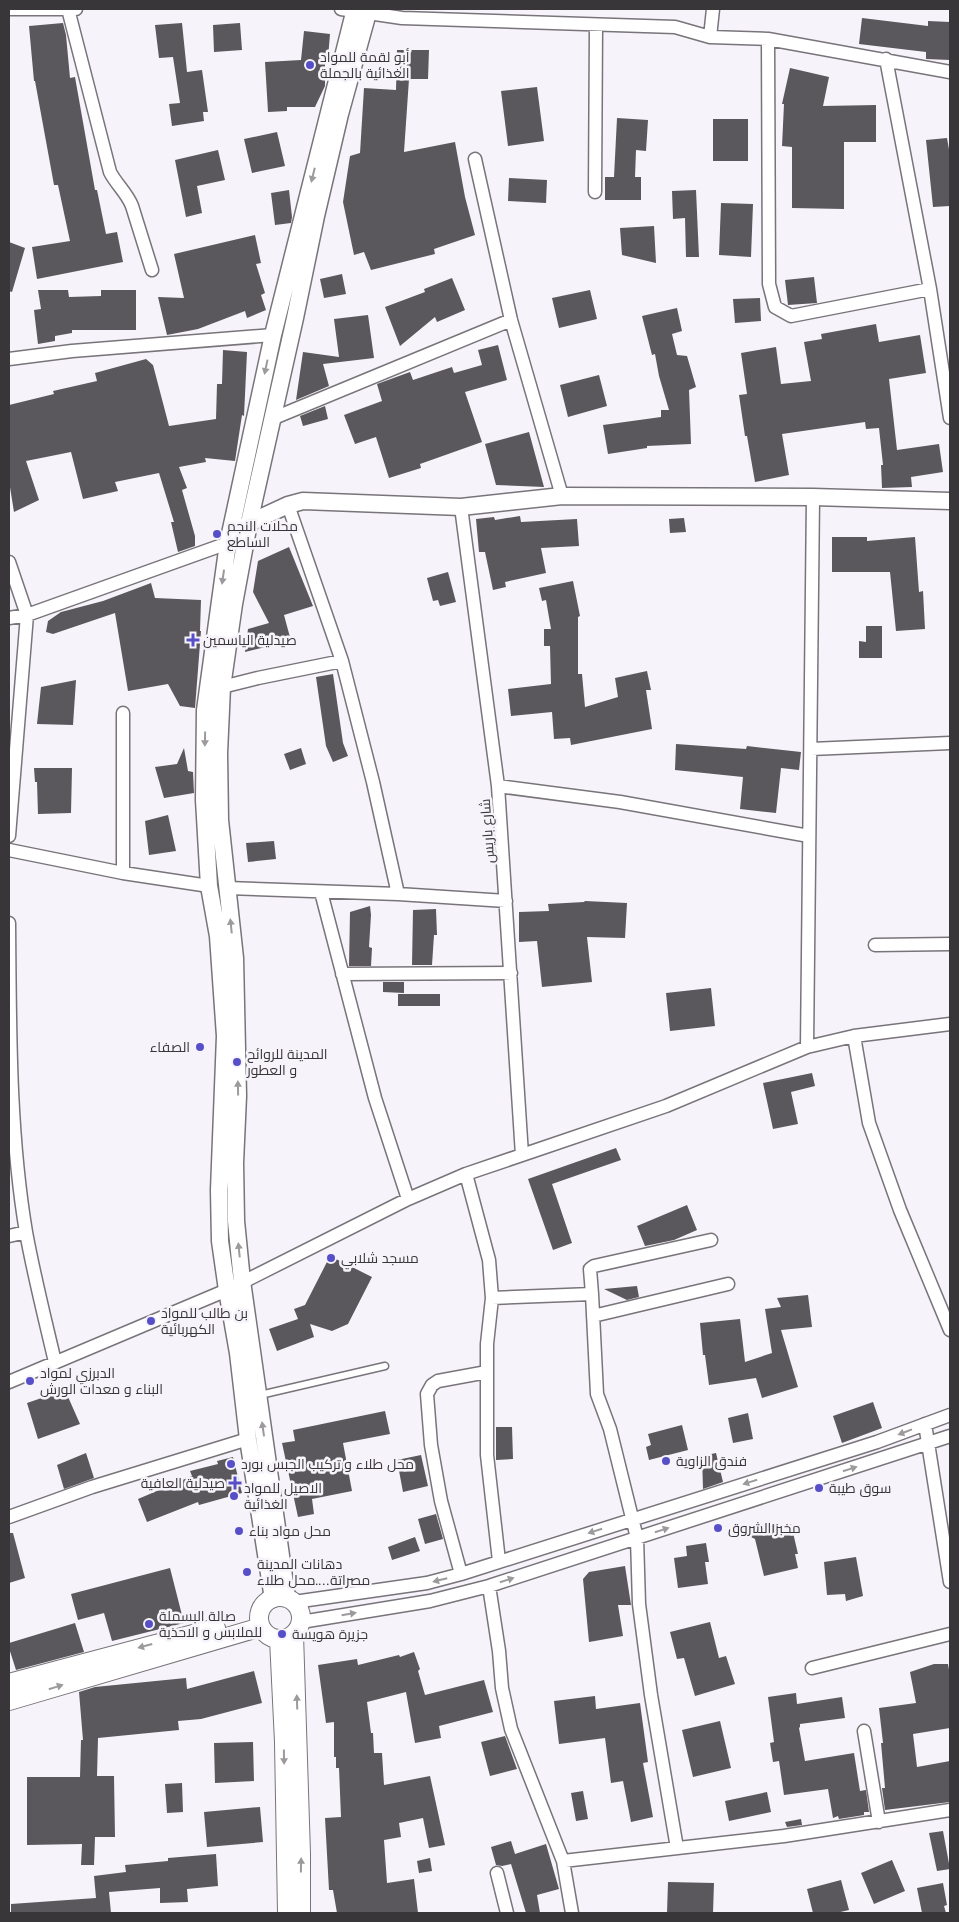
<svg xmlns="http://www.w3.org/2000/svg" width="959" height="1922" font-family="'PT Sans',Cairo,sans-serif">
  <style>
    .building { fill: #5a575d }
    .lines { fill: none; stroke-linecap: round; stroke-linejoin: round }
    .service-casing { stroke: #78747a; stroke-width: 9 }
    .minor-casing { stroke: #78747a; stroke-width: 15 }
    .tertiary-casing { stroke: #78747a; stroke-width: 19 }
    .secondary-casing { stroke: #78747a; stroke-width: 20 }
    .service { stroke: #fff; stroke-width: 6 }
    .minor { stroke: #fff; stroke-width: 12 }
    .tertiary { stroke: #fff; stroke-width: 16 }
    .secondary { stroke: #fff; stroke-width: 18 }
    .oneway { fill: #9c9a9c }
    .poi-dot { fill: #574fc7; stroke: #f7f3fa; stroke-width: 2 }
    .labels { text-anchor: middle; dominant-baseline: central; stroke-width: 5; stroke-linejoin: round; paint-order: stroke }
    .poi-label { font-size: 14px; fill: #383639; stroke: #f7f3fa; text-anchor: start }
    .street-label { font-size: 14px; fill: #383639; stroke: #f7f3fa }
  </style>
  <rect width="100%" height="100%" fill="#f7f3fa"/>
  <!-- building -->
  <path class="building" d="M862,18l66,8v-5l22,1v38l-24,-1v-7l-67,-8z
    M63,23l3,12 4,43 5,-1 20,113h2l9,44 11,-2 6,30 -86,17 -5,-32 38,-6 -12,-56h-4l-19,-104h-1l-5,-55z
    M182,23l5,49 15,-2 6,42h-5l1,9 -32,5 -3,-22 11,-1 -7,-46 -14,1 -4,-33z
    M240,23l2,27 -28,2 -1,-27z
    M304,31l26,3 -2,24h-3v28l-10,21h-28v4l-19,1 -3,-50 36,-2z
    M397,50h32l-1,29h-19l-5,73 51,-10 10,55 10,38 -41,14 1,5 -64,16 -7,-18 -10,3 -11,-53 7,-46 10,-3 4,-65 32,2z
    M790,68l39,9 -6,29 53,-1v37h-32v67l-52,-1v-61l-10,-1 2,-42h-2z
    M537,87l7,54 -36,5 -7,-55z
    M617,118l31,2 -2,31 -10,-1 -1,27h6v23h-36v-23h9z
    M713,119h35v42h-35z
    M277,132l8,34 -33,7 -8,-34z
    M947,138l3,17v51l-17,1 -7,-67z
    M218,150l7,30 -28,6 5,27 -16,4 -11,-57z
    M509,178l38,2 -1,23 -38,-2z
    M289,190l3,27 -1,6 -16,2 -4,-32z
    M696,190l3,67h-13l-1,-39 -12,1 -1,-28z
    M721,203l32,1 -2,53 -32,-2z
    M654,226l2,37 -34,-8 -2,-27z
    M255,235l6,28 -5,1 9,29 -4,2 5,15 -19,8 -2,-7 -47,18 -31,6 -9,-38 26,1 -10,-44z
    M9,242l16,6 -13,44 -3,-1z
    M342,274l4,20 -22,4 -4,-19z
    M814,277l3,26 -29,2 -3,-25z
    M452,278l13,32 -28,12 -2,-5 -35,29 -15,-39 40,-15 -1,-3z
    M38,290h30l1,7 32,-1v-6h35v40h-64v3l-17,3v5l-17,3 -4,-34 7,-1z
    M590,290l7,29 -38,9 -7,-30z
    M760,298l1,23 -26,2 -2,-24z
    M677,308l5,23 -10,3 5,21 10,1 9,31 -7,3 2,54 -44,2v2l-39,6 -5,-29 58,-8v-7h8l-10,-34 -4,-22 -3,1 -10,-39z
    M368,315l6,43 -51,6 6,22 -33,14 7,-48 36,5 -5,-38z
    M876,324l3,18 41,-7 6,38 -37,6 8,71 42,-6 4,28 -32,5 1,10 -30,1 -1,-23h2l-4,-37 -13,1 -1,-7 -83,12 7,41 -34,7 -8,-46h-2l-6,-41 8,-1 -6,-41 35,-6 5,37 30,-3 -7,-39 18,-3 -1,-5z
    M498,345l9,35 -42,12 17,50 -62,22 1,4 -32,10 -13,-41 -21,7 -11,-29 38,-14 -5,-17 33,-12 3,8 39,-13 2,6 28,-8 -4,-15z
    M223,350l24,2 -3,64 -2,-1 -7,46 -30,-3 1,4 -27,5 8,21 -5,2 13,46v10l-17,6 -7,-30h3l-15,-49 -44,9 3,9 -35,8 -12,-47 -45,9 13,39 -25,12 -5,-31v-76l45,-11 -1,-3 44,-10 -2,-8 51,-14 7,6 16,61 47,-7 1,-35h5z
    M599,375l8,31 -39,11 -8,-32z
    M325,406l3,13 -25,7 -3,-10z
    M529,432l15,55 -48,-2 -11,-41z
    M520,516l1,6 56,-3 2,27 -38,2 5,25 -41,9 1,5 -13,3 -8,-38h-6l-3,-33 18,-2 1,3z
    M684,518l2,14 -16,1 -1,-14z
    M832,537h35v4l48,-4 4,55 4,-1 2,38 -29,2 -6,-59h-58z
    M289,547l24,59 -29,9 7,26 -46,11 3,-23 21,-6 -16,-31 5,-31z
    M448,572l8,30 -16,4 -2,-6 -5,1 -6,-23z
    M573,581l7,35 -2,1v57h4l3,33 33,-10 -3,-19 32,-7 4,19h-5l6,39 -81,16 -1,-7 -16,1 -2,-27 -41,4 -3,-27 43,-5 -1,-38h-6v-17h7l-5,-29 -4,1 -3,-13z
    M151,583l4,15 46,2 -1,31h1l-6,77 -15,-2 -12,-22 -40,7 -13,-78 -62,21 -7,-2 2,-11 13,-9 42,-11z
    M866,626h16v32h-23v-17l7,1z
    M333,674l10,69 5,13 -15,6 -7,-16 -10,-69z
    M76,680l-3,45 -36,-1 4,-37z
    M676,744l70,5 1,-3 54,6 -2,18 -18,-2 -5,45 -36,-4 3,-32 -68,-7z
    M184,748l4,23 5,1 1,21 -30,5 -9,-31 22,-3z
    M301,748l5,16 -16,6 -6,-16z
    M34,768h38l-1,45 -33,1 -1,-32h-2z
    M168,815l8,36 -27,4 -4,-34z
    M274,841l2,18 -28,3 -2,-19z
    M585,901l42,2 -2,35 -38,-1 5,45 -50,5 -5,-46 -18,1v-30l30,-1 -1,-7 36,-2z
    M370,906l1,9 -2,32 3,1 -1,18h-22l1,-54z
    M436,909l1,26h-3l-2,30h-20l1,-55z
    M383,982h21v11l-21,-1z
    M711,988l4,38 -45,5 -4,-38z
    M398,994h42v12h-42z
    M812,1073l3,13 -24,6 7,32 -25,5 -10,-46z
    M616,1148l5,12 -69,24 20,59 -19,7 -25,-71z
    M687,1205l10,25 -23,10 -29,6 -8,-20z
    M334,1258l38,19 -24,47 -16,7 -22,-7 4,13 -37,14 -8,-22 29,-10 -4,-10 11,-4 23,-45z
    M637,1286l2,11 -12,3 -23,-11z
    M808,1295l4,32 -31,3 17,57 -36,11 -6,-20 -47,7 -4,-30h-2l-3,-32 40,-4 5,43 27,-9 -7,-44 16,-2 -4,-9z
    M65,1390l15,34 -42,15 -11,-36z
    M873,1402l9,26 -40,15 -9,-27z
    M385,1411l5,23 -47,9 9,48 -40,8 2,15 -16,3 -16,-74 13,-2 -2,-11z
    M748,1413l5,26 -20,4 -5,-25z
    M682,1425l6,25 -39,10 -3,-13 5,-2 -3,-11z
    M496,1427h16l1,32 -17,1z
    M86,1453l8,25 -30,11 -7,-24z
    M716,1453l7,29 -20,7 -1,-33z
    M421,1455l7,31 -25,6 -6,-32z
    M233,1457l9,36 -43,12 -1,-3 -51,20 -9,-23 54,-23 -2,-5 28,-7 -1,-3z
    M436,1514l7,25 -18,5 -7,-25z
    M778,1523l3,3 10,-2 7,30h-3l3,14 -34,8 -9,-37 -14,-7z
    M9,1533h4l12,45 -16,5z
    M415,1537l5,14 -28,9 -4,-13z
    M706,1543l3,19h-4l3,22 -30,4 -4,-30 13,-2 -1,-10z
    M856,1557l7,39 -17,5 -1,-7 -18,1 -3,-33z
    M625,1566l6,39h-13l5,31 -34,6 -6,-63 6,-7z
    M170,1568l14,55 -72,18 -8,-28 -26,7 -7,-26z
    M710,1622l9,36 7,-2 9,28 -40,12 -11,-38 -7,1 -7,-27z
    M75,1623l9,29 -68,18 -7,-22v-5z
    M414,1652l6,17 -2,2 7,24 59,-15 9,32 -54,14 2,12 -26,5 -9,-51 -39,10 4,31h2l1,20h8l2,32 46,-9 15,69 -16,3 -6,-30 -24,5 2,14 -17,3 3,43 27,-4 4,34h-81l-4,-23h-4l-4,-72 16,-1 -2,-49h-3v-11h-2v-35l-8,1 -8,-58 39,-6 1,6 41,-10 1,2z
    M934,1664h14l2,11v53l-37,6 4,33 33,-6v41l-65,8 -3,-22h3l-4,-45h2l-4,-35 37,-5 -6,-31z
    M254,1671l8,32 -61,16 -23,2 1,9 -81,8 -1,38h17l1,61h-20l-1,28h-13l1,-21 -55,1v-68h53l1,-37h2l-4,-48 16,-5 91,-9 1,11z
    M796,1693l1,11 45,-7 3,21 -45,6v3l-1,1 6,33 49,-8 6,38 6,-1 3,22h-5v3l-25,4 -1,-3 -5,2 -5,-29 -44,6 -5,-34 -6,1 -3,-19 4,-1 -6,-45z
    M595,1696l1,13 44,-6 8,59 -5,1 10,54 -22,5 -8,-41 -12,2 -6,-45 -46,6 -5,-43z
    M720,1721l11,47 -38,9 -11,-47z
    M505,1736l12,33 -27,7 -9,-34z
    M253,1742l1,39 -39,2 -1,-40z
    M182,1783l1,29 -16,1 -2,-29z
    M583,1791l5,28 -12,2 -5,-28z
    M767,1792l4,20 -42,9 -4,-20z
    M260,1807l3,35 -56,5 -3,-35z
    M801,1819l1,6 -15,2 -2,-5z
    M943,1831l7,38 -13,2 -8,-38z
    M511,1841l4,13 31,-10 13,45 -22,6 3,18h-14l-15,-49 -9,2 -6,-1 -5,-18z
    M216,1854l2,32 -31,3 1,13 -28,1v-15l-51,4 2,21h-100v-9l85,-6 -2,-22 32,-4 -1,-7 43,-4v-3z
    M430,1858l2,13 -13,2 -2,-12z
    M892,1860l13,31 -31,13 -13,-31z
    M841,1880l8,30 -13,3h-23l-6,-24z
    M668,1882l46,1 -1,30h-46z
    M943,1883l4,22 -3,1 2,7h-24l-5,-25z"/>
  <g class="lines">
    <defs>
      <path id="service" d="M260,1395l125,-29"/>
      <path id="minor" d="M9,9h67
        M68,9l42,163c6,12 17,21 22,34l20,64
        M341,9l61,9 273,9 35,10 58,2 182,33
        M710,37l3,-28
        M768,39l1,245 6,23 16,9 139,-27
        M886,59l44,230 20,129
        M475,159l36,161 51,176
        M595,192l1,-166
        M9,359l63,-8 201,-16
        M274,418l237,-98
        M288,505l54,156 31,121 25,112
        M461,507l37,279 24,369
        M9,562l18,53 -18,221
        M9,618l18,-3 201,-72
        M222,687l36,-9 84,-17
        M811,749l139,-6
        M498,786l122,16 189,34
        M9,850l114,23 86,13
        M123,873v-160
        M227,888l171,6 108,7
        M321,892l54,206 33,101
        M9,923c1,103 0,208 17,309 8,44 19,87 29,130
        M875,945l75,-1
        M342,974l169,-1
        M854,1036l15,87 31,87 50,120
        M807,1047l6,-550
        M466,1174l23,86 3,38 -5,46v111l12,106
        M9,1236l17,-4
        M592,1294l-2,-25 4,-3 117,-26
        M492,1298l100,-4 5,100 13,35 27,109 2,66 12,91 26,153
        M593,1316l135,-32
        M9,1382l218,-92 181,-91 58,-25 200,-68 141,-59 47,-11 96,-12
        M925,1424l25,158
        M9,1517l83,-30 156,-48
        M461,1574l-20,-73 -10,-56 -4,-51 5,-9 6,-4 49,-9
        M489,1586l10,65 3,37 9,41 52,132 9,52
        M294,1602l133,-19 34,-9 416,-132 73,-27
        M301,1622l129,-21 59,-15 461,-150
        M812,1668l138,-34
        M864,1731l15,91
        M563,1861l221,-25 166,-26
        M497,1873l10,40"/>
      <path id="tertiary" d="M244,528l5,-5 39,-18 15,-4 158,6 101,-11 251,1 137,4
        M287,1598l-45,-317 -6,-60 -1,-58 3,-67 -3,-138 -15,-138 -1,-67 3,-66 12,-83 15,-81 46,-205 21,-102 24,-102 29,-105
        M273,1599l-25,-160 -10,-86 -11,-63 -7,-49 -1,-51 6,-154 -7,-100 -9,-50 -5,-86 1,-90 23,-167 45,-208 82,-326"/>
      <path id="secondary" d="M259 1618a21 21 0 1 1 42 0a21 21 0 1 1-42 0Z
        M294,1634l7,220v59
        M279,1639l5,103 3,171
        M9,1683l207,-55
        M9,1701l252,-74"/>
    </defs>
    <!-- service casing -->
    <use href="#service" class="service-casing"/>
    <!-- minor casing -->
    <use href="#minor" class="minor-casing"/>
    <!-- tertiary casing -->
    <use href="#tertiary" class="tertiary-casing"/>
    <!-- secondary casing -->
    <use href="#secondary" class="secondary-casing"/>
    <!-- service -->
    <use href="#service" class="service"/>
    <!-- minor -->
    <use href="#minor" class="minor"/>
    <!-- tertiary -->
    <use href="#tertiary" class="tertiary"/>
    <!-- secondary -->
    <use href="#secondary" class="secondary"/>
  </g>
  <!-- one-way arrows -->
  <defs><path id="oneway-solid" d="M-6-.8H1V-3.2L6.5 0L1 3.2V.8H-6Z" transform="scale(1.25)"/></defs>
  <g class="oneway">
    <use href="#oneway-solid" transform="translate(313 175) rotate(104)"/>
    <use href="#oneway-solid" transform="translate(266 367) rotate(102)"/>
    <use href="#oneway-solid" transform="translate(223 577) rotate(98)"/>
    <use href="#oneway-solid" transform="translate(205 739) rotate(91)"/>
    <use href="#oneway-solid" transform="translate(231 926) rotate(-96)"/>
    <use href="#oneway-solid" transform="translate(238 1088) rotate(-91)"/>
    <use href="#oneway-solid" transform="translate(239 1250) rotate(-96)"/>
    <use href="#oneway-solid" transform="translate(263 1429) rotate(-98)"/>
    <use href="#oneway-solid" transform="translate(905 1432) rotate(159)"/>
    <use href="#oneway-solid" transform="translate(850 1469) rotate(-18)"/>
    <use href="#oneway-solid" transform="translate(750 1482) rotate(163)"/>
    <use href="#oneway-solid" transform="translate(662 1530) rotate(-18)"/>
    <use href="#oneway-solid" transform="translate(595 1531) rotate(162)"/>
    <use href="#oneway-solid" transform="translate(440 1580) rotate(166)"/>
    <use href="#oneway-solid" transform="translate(507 1580) rotate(-18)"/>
    <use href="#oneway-solid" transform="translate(349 1614) rotate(-10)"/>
    <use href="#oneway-solid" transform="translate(145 1646) rotate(165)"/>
    <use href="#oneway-solid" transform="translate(56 1687) rotate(-17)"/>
    <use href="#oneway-solid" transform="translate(297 1702) rotate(-92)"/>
    <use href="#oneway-solid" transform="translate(284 1757) rotate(89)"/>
    <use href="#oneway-solid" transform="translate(301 1865) rotate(-89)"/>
  </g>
  <!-- markers -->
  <g class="poi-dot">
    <circle cx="310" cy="65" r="5"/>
    <circle cx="217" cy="534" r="5"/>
    <path d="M190.5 632.5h5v5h5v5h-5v5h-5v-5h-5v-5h5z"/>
    <circle cx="200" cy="1047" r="5"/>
    <circle cx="237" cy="1062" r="5"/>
    <circle cx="331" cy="1258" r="5"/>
    <circle cx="151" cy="1321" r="5"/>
    <circle cx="30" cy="1381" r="5"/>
    <circle cx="666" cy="1461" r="5"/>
    <circle cx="231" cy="1464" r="5"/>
    <path d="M232.5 1475.5h5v5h5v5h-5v5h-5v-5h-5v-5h5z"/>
    <circle cx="819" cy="1488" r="5"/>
    <circle cx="234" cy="1496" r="5"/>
    <circle cx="718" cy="1528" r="5"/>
    <circle cx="239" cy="1531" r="5"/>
    <circle cx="247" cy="1572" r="5"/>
    <circle cx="149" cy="1624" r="5"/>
    <circle cx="282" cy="1634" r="5"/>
  </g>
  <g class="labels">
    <!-- poi labels -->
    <g class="poi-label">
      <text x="320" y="57">أبو لقمة للمواد<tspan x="320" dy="16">الغذائية بالجملة</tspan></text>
      <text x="227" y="526">محلات النجم<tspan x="227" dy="16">الساطع</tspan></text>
      <text x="203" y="640">صيدلية الياسمين</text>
      <text x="190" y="1047" text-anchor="end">الصفاء</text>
      <text x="247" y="1054">المدينة للروائح<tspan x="247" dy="16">و العطور</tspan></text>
      <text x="341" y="1258">مسجد شلابي</text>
      <text x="161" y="1313">بن طالب للمواد<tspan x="161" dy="16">الكهربائية</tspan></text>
      <text x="40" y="1373">الدبرزي لمواد<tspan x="40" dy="16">البناء و معدات الورش</tspan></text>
      <text x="676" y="1461">فندق الزاوية</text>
      <text x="241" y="1464">محل طلاء و تركيب الجبس بورد</text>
      <text x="225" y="1483" text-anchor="end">صيدلية العافية</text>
      <text x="244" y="1488">الاصيل للمواد<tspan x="244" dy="16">الغذائية</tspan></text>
      <text x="829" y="1488">سوق طيبة</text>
      <text x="728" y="1528">مخبز الشروق</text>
      <text x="249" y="1531">محل مواد بناء</text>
      <text x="257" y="1564">دهانات المدينة<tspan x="257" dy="16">مصراتة....محل طلاء</tspan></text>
      <text x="159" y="1616">صالة البسملة<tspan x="159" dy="16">للملابس و الاحذية</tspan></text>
      <text x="292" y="1634">جزيرة هويسة</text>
    </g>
    <!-- street labels -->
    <g class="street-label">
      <text transform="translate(487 831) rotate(-94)">شارع باريس</text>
    </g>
  </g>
  <!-- border -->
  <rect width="959" height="1922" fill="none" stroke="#383639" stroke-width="20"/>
</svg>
